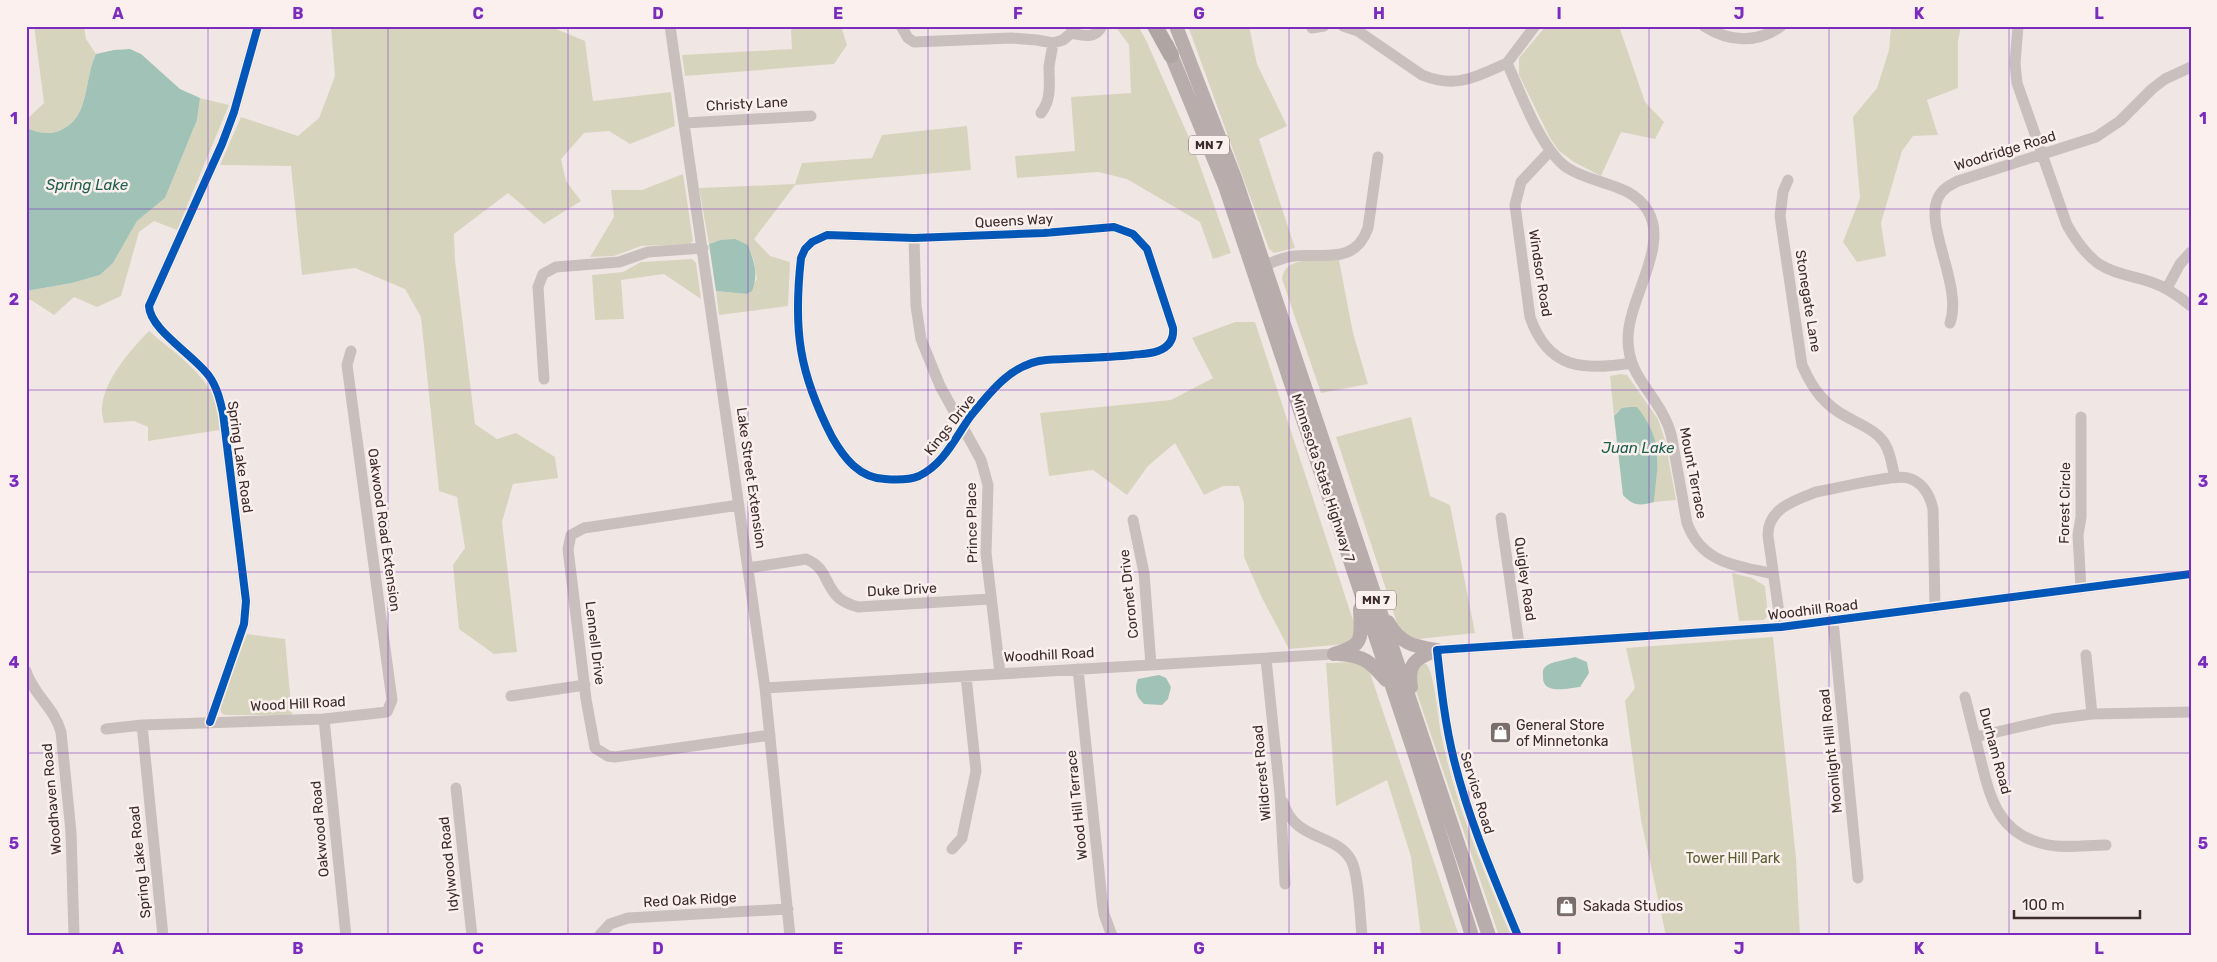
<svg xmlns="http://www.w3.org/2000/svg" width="2217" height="962" font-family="Rubik,sans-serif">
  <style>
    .green { fill: #d7d4be }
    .water { fill: #a0c2b7 }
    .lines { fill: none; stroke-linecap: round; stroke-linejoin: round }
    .minor { stroke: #c9bfbd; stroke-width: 11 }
    .major { stroke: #b8adac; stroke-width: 14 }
    .highway { stroke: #afa6a3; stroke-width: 16 }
    .cycleway-casing { stroke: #fbf0ed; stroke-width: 11 }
    .cycleway { stroke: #0057b8; stroke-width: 8 }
    .grid { fill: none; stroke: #7b2cbf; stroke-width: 1; stroke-opacity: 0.55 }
    .labels { text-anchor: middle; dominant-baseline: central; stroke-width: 5; stroke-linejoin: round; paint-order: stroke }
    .shield { fill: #fbf0ed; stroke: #756664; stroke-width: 1 }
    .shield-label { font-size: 12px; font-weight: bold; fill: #3b2b2a }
    .street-label { font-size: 14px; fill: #3b2b2a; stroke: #fbf0ed }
    .poi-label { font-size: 14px; fill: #3b2b2a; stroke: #fbf0ed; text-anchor: start }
    .park-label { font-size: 14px; fill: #575a2d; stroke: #fbf0ed }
    .water-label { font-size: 15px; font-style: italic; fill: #1e5e4e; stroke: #fbf0ed }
    .neatline { fill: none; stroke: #7b2cbf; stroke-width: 2 }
    .grid-label { font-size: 16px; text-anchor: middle; font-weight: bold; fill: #7b2cbf }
  </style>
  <rect width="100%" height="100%" fill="#f0e7e4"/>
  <!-- green -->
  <path class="green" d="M34,26h50l2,13 10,15c-12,24 -6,62 -33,75 -13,7 -23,4 -37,-1v-8l18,-17z
    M331,26h218l36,15 8,60 78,-9 4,34 -45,18 -21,-13 -25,2 -23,26 5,22 15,20 -37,23 -36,-31 -54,41 1,26 20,164 22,15 19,-6 39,24 3,21 -45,6 -11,38 15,130 -23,2 -35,-25 -6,-64 12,-17 -8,-51 -18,-6 -18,-174 -16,-28 -50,-21 -53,7 -11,-109 -71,-1 21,-48 57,19 21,-18 16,-42z
    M798,26h43l6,19 -13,19 -149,12 -3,-21 110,-6 -1,-19z
    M1115,26h23l8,14 48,109 37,104 -18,6 -13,-37 -73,-43 -29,-7 -81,6 -2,-22 60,-5 -4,-54 60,-4 -2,-48z
    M1188,26h61l8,38 30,62 -28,13 36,109 -21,5 -5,-4z
    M1546,26h73l26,76 19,20 -9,17 -34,-7 -20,44 -27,-14 -15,-11 -9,-13 -31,-63v-17z
    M1891,26h70l-3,15v47l-31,12 11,35 -25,1 -11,15 -21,72 5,33 -29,6 -14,-20 17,-44 -7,-81 24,-29 12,-38z
    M200,98l29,7 -52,125 -23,-9 -15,11 -18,64 -24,11 -23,-10 -20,18 -23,-15 -5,1v-10l46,-8 28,-8 13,-12 24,-42 28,-23 32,-78z
    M967,126l4,44 -176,15 -41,54 16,17 20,6 -2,44 -69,9 -3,-24 31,3 10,-15 -3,-18 -6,-16c-14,-6 -24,-6 -39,-1l-10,-56 96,-4 7,-21 70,-5 10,-23z
    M683,174l10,67 -4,3 -48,2 -27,10 -24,1 24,-40 -3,-27h31z
    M692,259l4,4 5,36 -37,-25 -43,6 3,39 -29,1 -3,-45 31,-3 18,-10z
    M1339,260l14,73 15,51 -47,9 -39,-114c3,-25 38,-17 57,-19z
    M1235,322h20l100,304 -2,12 -7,6 -57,5 -27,-51 -18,-41v-54l-5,-17h-16l-19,9 -29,-52 -27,23 -21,29 -34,-25 -44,6 -9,-63 131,-13 42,-22 -21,-40z
    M149,331c22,19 51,38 64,65 5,10 5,23 7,34l-72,11v-14l-14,-6 -30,2c-1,-5 -3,-11 -2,-16 2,-27 29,-58 47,-76z
    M1621,374l6,1 31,44 7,21 11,60 -22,2 4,-43 -1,-16 -39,-32 -4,5 -4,-40z
    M1411,417l19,79 20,9 25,128 -57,6 -10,-3 -11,-13 -61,-186z
    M1732,573l20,5 13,8 3,30 -4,4 -25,1z
    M247,634l38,5 7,76h-68l-3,-3 -1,-6z
    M1773,637l23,221 4,78h-134l-25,-116 -16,-119 10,-13 -9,-40z
    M1326,663c15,0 34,-5 44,10l89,263h-38l-10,-79 -24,-77 -51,26z
    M1422,664h4c9,8 12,58 16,74 14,69 42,133 69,198h-12l-85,-251 1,-13z"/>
  <!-- water -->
  <path class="water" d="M130,49l11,5 39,35 20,9 -3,22 -32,78 -28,23 -24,42 -13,12 -28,8 -46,8v-163c14,5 24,8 37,1 27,-13 21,-51 33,-75l18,-4z
    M735,239l13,6c6,17 11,28 4,46l-5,3 -31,-3 -7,-47 12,-4z
    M1630,407h7c27,35 21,53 17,95 -14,4 -21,4 -31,-7l-9,-79 8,-8z
    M1575,657l12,5 2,11 -9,14c-11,1 -37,8 -37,-9 0,-4 -1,-8 2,-11 6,-6 22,-7 30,-10z
    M1159,675l7,3 5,9 -3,12 -6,6 -18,-1c-8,-7 -10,-15 -6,-25z"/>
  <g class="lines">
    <!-- minor -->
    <path class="minor" d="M670,26l95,662 25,248
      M901,26l7,12 6,4 97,-4 26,2 16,3 10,-3 8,-7 1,-7
      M1343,26l15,5 64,44c34,14 54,2 85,-12
      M1535,26l-28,37c14,30 33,85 59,104 26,18 65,15 82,44 21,36 -20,88 -20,128 0,38 26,52 39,84 5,10 6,22 8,33 4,22 8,45 12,67 15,41 49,42 86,51
      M1704,26c25,16 53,18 77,0
      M2018,26l-3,37 2,20 50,142c8,14 19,30 32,39 15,10 35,12 52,18 15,5 28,14 40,24
      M1312,28l12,-2
      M1071,33c12,3 25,6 31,-7
      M1041,113c11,-14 8,-29 8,-46 1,-8 3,-16 4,-24
      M685,123l126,-7
      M1550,151l-29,31 -6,23 15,112c18,52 53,54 101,46
      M1788,180l-5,12 -3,24 22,149c10,23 22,40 45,52 14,8 29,13 38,27 6,10 7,22 10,34
      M1114,227l19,7 14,15 26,79c1,11 -4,19 -15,23 -8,3 -17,3 -26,4 -28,3 -57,3 -86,5 -34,3 -56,32 -76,57 -15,21 -26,47 -51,59 -10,4 -23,4 -34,3 -26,-1 -41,-21 -53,-42 -33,-64 -39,-107 -31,-179l4,-9 7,-7 15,-7 87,3 130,-5z
      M914,238l2,68 5,33 19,47 41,74 7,25 -2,68 14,120
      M1264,265c10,-3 20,-8 30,-9 30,-3 61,9 74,-28l10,-71
      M2167,288l13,-24 11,-12
      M1950,323c13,-37 -26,-97 -12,-125 4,-9 12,-13 20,-17l138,-44 24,-16 32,-32 13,-10 26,-12
      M544,379l-6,-92 5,-13 13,-7 63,-5 29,-10 55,-4
      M2081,417v100l-3,18 3,54
      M739,505l-155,23 -13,7 -3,14 18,150 9,49 13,8 7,1 155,-22
      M1501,518l18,126
      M1133,520l11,53 7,92
      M748,568l58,-9c22,9 18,26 33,39 6,5 12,7 19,9l132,-8
      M1833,621l25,257
      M1781,627l-13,-91c-1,-27 27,-36 48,-44 19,-3 77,-18 92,-14 15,4 22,18 25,31l2,99
      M2086,655l6,59
      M1266,659l14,135 5,90
      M1078,669l24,231 2,14 8,22
      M26,671c7,23 28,36 35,61l10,100 3,104
      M765,688l569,-34
      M511,696l74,-11
      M1965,697c5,20 10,40 15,60 10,41 18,76 64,87 20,5 42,1 62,1
      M324,719l22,217
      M210,722l34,-98 2,-23 -23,-188c-3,-13 -6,-26 -14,-37 -15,-21 -59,-46 -60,-70l73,-162 12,-32 24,-86
      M142,725l21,211
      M106,729l36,-4 182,-6 63,-7 5,-12 -45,-335 4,-14
      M1975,737l78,-18 39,-5 99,-2
      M456,788l16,148
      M1283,802c12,40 52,30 68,58 8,14 9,57 11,76
      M952,849l10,-11 14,-67 -10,-95
      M599,936l11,-12 18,-6 160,-9
      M1518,936c-24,-58 -49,-115 -64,-176 -9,-36 -13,-73 -17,-110l344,-23 410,-53"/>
    <!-- major -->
    <path class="major" d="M1176,26l59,152 254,758
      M1167,45l58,141 190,569 57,181
      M1388,622c13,22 25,24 48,28
      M1334,654c31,-9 27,-15 26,-45
      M1339,654c25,2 31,7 47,26
      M1411,687c-4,-24 5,-29 26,-37"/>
    <!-- highway -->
    <path class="highway" d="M1155,26l16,29"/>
    <defs>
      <path id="cycleway" d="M1114,227l19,7 14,15 26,79c1,11 -4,19 -15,23 -8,3 -17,3 -26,4 -28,3 -57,3 -86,5 -34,3 -56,32 -76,57 -15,21 -26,47 -51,59 -10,4 -23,4 -34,3 -26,-1 -41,-21 -53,-42 -33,-64 -39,-107 -31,-179l4,-9 7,-7 15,-7 87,3 130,-5z
        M210,722l34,-98 2,-23 -23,-188c-3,-13 -6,-26 -14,-37 -15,-21 -59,-46 -60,-70l73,-162 12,-32 24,-86
        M1518,936c-24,-58 -49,-115 -64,-176 -9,-36 -13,-73 -17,-110l344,-23 410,-53"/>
    </defs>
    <!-- cycleway casing -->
    <use href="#cycleway" class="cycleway-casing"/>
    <!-- cycleway -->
    <use href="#cycleway" class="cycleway"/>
  </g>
  <!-- grid -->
  <path class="grid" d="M208,26v910M388,26v910M568,26v910M748,26v910M928,26v910M1108,26v910M1289,26v910M1469,26v910M1649,26v910M1829,26v910M2009,26v910M26,209h2165M26,390h2165M26,572h2165M26,753h2165"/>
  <!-- icons -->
  <defs>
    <symbol id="shop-square" viewBox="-11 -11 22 22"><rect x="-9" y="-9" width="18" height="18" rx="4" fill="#7a6d6b" stroke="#fbf0ed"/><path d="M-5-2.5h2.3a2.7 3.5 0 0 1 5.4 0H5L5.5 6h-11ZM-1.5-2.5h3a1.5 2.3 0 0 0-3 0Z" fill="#fff"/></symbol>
  </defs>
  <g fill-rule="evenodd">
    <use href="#shop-square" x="1488" y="720" width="25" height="25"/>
    <use href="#shop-square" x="1554" y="894" width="25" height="25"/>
  </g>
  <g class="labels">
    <!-- shield labels -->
    <g class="shield">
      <rect x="1189" y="135.5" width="40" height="19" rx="4"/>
      <rect x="1356" y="590.5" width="40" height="19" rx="4"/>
    </g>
    <g class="shield-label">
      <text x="1209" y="145">MN 7</text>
      <text x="1376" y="600">MN 7</text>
    </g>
    <!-- street labels -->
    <g class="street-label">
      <text transform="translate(747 104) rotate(-3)">Christy Lane</text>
      <text transform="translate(2005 151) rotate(-17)">Woodridge Road</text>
      <text transform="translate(1014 221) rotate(-3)">Queens Way</text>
      <text transform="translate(1540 273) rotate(81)">Windsor Road</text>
      <text transform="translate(1808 301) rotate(81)">Stonegate Lane</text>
      <text transform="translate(950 425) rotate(-52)">Kings Drive</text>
      <text transform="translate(240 457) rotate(82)">Spring Lake Road</text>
      <text transform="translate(1693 473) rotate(79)">Mount Terrace</text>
      <text transform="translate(751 478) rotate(82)">Lake Street Extension</text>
      <text transform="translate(1323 478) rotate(72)">Minnesota State Highway 7</text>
      <text transform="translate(2065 503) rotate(-89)">Forest Circle</text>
      <text transform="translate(972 523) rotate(-91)">Prince Place</text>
      <text transform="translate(384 530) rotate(82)">Oakwood Road Extension</text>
      <text transform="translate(1525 579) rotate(82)">Quigley Road</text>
      <text transform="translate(902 590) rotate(-3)">Duke Drive</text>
      <text transform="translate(1129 594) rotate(-96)">Coronet Drive</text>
      <text transform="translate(1813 610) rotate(-7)">Woodhill Road</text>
      <text transform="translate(595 643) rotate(83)">Lennell Drive</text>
      <text transform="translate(1049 655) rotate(-3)">Woodhill Road</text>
      <text transform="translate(298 704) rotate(-3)">Wood Hill Road</text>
      <text transform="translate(1831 751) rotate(-96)">Moonlight Hill Road</text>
      <text transform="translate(1995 751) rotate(75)">Durham Road</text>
      <text transform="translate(1262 773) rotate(-95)">Wildcrest Road</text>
      <text transform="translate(1477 793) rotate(73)">Service Road</text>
      <text transform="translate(52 799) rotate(-95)">Woodhaven Road</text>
      <text transform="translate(1077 805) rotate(-96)">Wood Hill Terrace</text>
      <text transform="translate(320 829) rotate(-95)">Oakwood Road</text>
      <text transform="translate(140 862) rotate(-96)">Spring Lake Road</text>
      <text transform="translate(449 864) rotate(-96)">Idylwood Road</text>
      <text transform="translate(690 900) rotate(-3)">Red Oak Ridge</text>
    </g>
    <!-- poi labels -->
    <g class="poi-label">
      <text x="1516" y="725">General Store<tspan x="1516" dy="16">of Minnetonka</tspan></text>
      <text x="1583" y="906">Sakada Studios</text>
    </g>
    <!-- park labels -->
    <g class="park-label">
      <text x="1733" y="858">Tower Hill Park</text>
    </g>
    <!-- water labels -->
    <g class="water-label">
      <text x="87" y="185">Spring Lake</text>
      <text x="1638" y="448">Juan Lake</text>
    </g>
  </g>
  <!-- border -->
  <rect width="2217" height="962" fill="none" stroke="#fbf0ed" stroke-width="55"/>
  <!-- scale -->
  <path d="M2014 910v8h126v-8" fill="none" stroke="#3b2b2a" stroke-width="2.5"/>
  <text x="2022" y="910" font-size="15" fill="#3b2b2a" stroke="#fbf0ed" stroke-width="4" paint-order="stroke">100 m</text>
  <rect x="28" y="28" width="2162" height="906" class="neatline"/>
  <g class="grid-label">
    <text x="118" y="19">A</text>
    <text x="298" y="19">B</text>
    <text x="478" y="19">C</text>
    <text x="658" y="19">D</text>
    <text x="838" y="19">E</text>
    <text x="1018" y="19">F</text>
    <text x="1199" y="19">G</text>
    <text x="1379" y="19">H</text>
    <text x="1559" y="19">I</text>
    <text x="1739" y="19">J</text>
    <text x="1919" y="19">K</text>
    <text x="2099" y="19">L</text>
    <text x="14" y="124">1</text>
    <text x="2203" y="124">1</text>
    <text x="14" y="305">2</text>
    <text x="2203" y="305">2</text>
    <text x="14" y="487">3</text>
    <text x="2203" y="487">3</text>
    <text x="14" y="668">4</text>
    <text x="2203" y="668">4</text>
    <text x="14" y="849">5</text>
    <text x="2203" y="849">5</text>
    <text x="118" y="954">A</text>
    <text x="298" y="954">B</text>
    <text x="478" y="954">C</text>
    <text x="658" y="954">D</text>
    <text x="838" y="954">E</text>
    <text x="1018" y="954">F</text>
    <text x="1199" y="954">G</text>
    <text x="1379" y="954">H</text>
    <text x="1559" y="954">I</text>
    <text x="1739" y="954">J</text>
    <text x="1919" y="954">K</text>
    <text x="2099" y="954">L</text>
  </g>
</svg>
